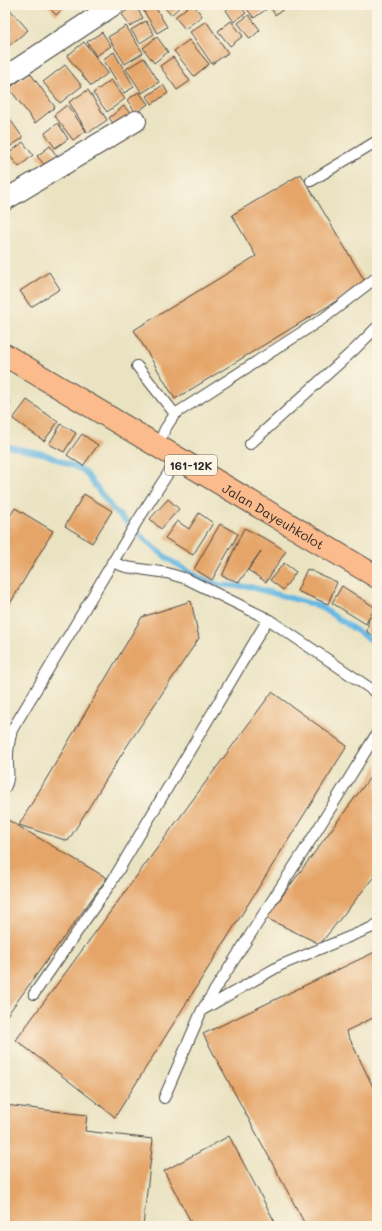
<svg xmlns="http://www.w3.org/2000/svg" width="382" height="1231" font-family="Mali,sans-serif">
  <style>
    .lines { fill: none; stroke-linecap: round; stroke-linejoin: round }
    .stream { stroke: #66b7e1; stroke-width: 5.5 }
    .building { fill: #e5a569 }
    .service-casing { stroke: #484742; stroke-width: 12 }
    .minor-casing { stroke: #484742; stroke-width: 22 }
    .primary-casing { stroke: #484742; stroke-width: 24 }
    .service { stroke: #fff; stroke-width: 10 }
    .minor { stroke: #fff; stroke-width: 20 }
    .primary { stroke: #fbbb8c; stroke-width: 22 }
    .labels { text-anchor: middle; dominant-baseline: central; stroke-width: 3; stroke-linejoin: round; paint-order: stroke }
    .shield { fill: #fcf5e5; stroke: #6a6863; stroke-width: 1 }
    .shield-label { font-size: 12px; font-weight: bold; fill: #2b2b2b }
    .street-label { font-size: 13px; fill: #2b2b2b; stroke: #fcf5e5 }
  </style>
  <rect width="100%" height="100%" fill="#fcf5e5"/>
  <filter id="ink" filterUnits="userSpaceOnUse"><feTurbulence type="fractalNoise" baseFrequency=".025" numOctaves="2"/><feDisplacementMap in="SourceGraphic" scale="8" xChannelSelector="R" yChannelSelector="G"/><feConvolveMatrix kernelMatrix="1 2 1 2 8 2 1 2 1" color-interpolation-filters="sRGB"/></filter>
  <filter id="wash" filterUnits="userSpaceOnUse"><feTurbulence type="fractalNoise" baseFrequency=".012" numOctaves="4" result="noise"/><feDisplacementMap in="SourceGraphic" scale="16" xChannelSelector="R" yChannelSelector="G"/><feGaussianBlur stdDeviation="0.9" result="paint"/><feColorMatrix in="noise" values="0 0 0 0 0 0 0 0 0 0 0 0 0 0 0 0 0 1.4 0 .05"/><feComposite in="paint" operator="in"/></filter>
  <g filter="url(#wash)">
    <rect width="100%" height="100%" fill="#eae3c2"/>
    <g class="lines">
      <!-- stream -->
      <path class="stream" d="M5,446l40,8 39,17 28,37 32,31 24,20 35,21 17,5 31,2 68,19 58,38"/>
    </g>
    <g id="blocks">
      <!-- building -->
      <path class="building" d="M5,5h1l22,25 -23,19z
        M47,5h20l-11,10z
        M135,5l8,13 -13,9 -8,-13z
        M140,5h14l13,22 -10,6z
        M162,5h20l-11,10z
        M190,5h4l8,11 -17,13 -10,-12z
        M233,5h6l7,8 -12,9 -8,-12z
        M244,5h22l2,3 -14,10z
        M269,5h21l-15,10z
        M249,15l11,15 -10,9 -12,-16z
        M146,21l8,13 -14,9 -9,-13z
        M206,21l22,32 -16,11 -22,-32z
        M231,21l12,15 -13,10 -12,-15z
        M126,26l17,27 -18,11 -17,-27z
        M102,32l9,14 -15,10 -9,-14z
        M157,37l11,15 -14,11 -11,-15z
        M189,40l20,24 -15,12 -20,-25z
        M84,42l24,31 -17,13 -24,-30z
        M114,52l20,35 -10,6 -21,-34z
        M173,57l17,24 -13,9 -17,-24z
        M144,58l15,24 -17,11 -16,-24z
        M65,65l17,21 -22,17 -17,-21z
        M30,73l25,34 -20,16 -26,-35z
        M111,80l14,19 -18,13 -14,-19z
        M163,85l5,8 -16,11 -5,-8z
        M88,90l19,30 -19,13 -19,-31z
        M139,92l9,12 -12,9 -9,-13z
        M67,105l19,26 -13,9 -19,-25z
        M124,106l9,11 -15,12 -9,-11z
        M7,115l16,23 -17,11 -1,-32z
        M58,123l10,16 -13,9 -10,-15z
        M23,142l10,13 -14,12 -11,-13z
        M50,146l8,12 -12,9 -9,-11z
        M301,174l65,109 -191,116 -41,-69 122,-74 -24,-41z
        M49,272l11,17 -29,18 -11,-16z
        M5,398l6,4 -6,10z
        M27,400l31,22 -14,19 -31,-22z
        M61,424l15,9 -12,19 -15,-8z
        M82,434l16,11 -15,21 -16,-11z
        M84,494l28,17 -20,32 -27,-17z
        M168,499l11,10 -18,20 -11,-10z
        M15,508l38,23 -48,81v-88z
        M199,513l14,10 -20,32 -28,-17 12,-17 12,8z
        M220,524l18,10 -26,46 -18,-11z
        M244,528l24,12 18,11 -20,31 -18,-12 13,-19 -22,31 -17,-6z
        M284,563l12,9 -13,18 -13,-10z
        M307,569l30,13 -9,22 -31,-13z
        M342,586l34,22 -7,9 8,2v19l-10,-6 2,-15 -3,7 -34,-21z
        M191,601l8,37 -74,111 -57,92 -49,-16 123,-208z
        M272,692l75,54 -232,371 -99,-77z
        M377,763v110l-57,71 -54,-26 105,-142z
        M8,820l99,58 -102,140v-191z
        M377,951v65l-31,15 31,64v129l-3,2h-68l-103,-192z
        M5,1105l82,10 -2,16 68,8 -10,87h-138z
        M229,1136l48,90h-84l-29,-55z"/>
    </g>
  </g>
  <g filter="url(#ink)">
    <use href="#blocks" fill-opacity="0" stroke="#484742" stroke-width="1"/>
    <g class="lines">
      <defs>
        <path id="service" d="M311,181l66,-40
          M137,366l38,48
          M250,444l104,-94 23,-23
          M158,446l7,-17 10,-15 149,-96 53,-41
          M112,562l14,5 41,6 20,6 81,40 109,74
          M5,788c6,-11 2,-21 3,-32 0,-9 2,-18 4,-26l126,-210 40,-62
          M34,994l77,-111 157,-264
          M204,1009l77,-44 92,-38 4,-3
          M164,1098l38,-88 114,-178 61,-99"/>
        <path id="minor" d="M5,77l109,-72
          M5,200l131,-79"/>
        <g id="primary">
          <path id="s1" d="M5,355l372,222"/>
        </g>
      </defs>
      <!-- service casing -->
      <use href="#service" class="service-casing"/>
      <!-- minor casing -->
      <use href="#minor" class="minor-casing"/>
      <!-- primary casing -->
      <use href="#primary" class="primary-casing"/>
      <!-- service -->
      <use href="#service" class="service"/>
      <!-- minor -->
      <use href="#minor" class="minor"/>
      <!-- primary -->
      <use href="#primary" class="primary"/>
    </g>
  </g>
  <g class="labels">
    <!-- shield labels -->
    <rect class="shield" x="165" y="455" width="52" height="20" rx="3"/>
    <g class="shield-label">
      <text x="191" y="465">161-12K</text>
    </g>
    <!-- street labels -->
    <g class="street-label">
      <text stroke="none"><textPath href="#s1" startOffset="313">Jalan Dayeuhkolot</textPath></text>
    </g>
  </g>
  <!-- margin -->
  <rect width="382" height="1231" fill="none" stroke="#fcf5e5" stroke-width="20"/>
</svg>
